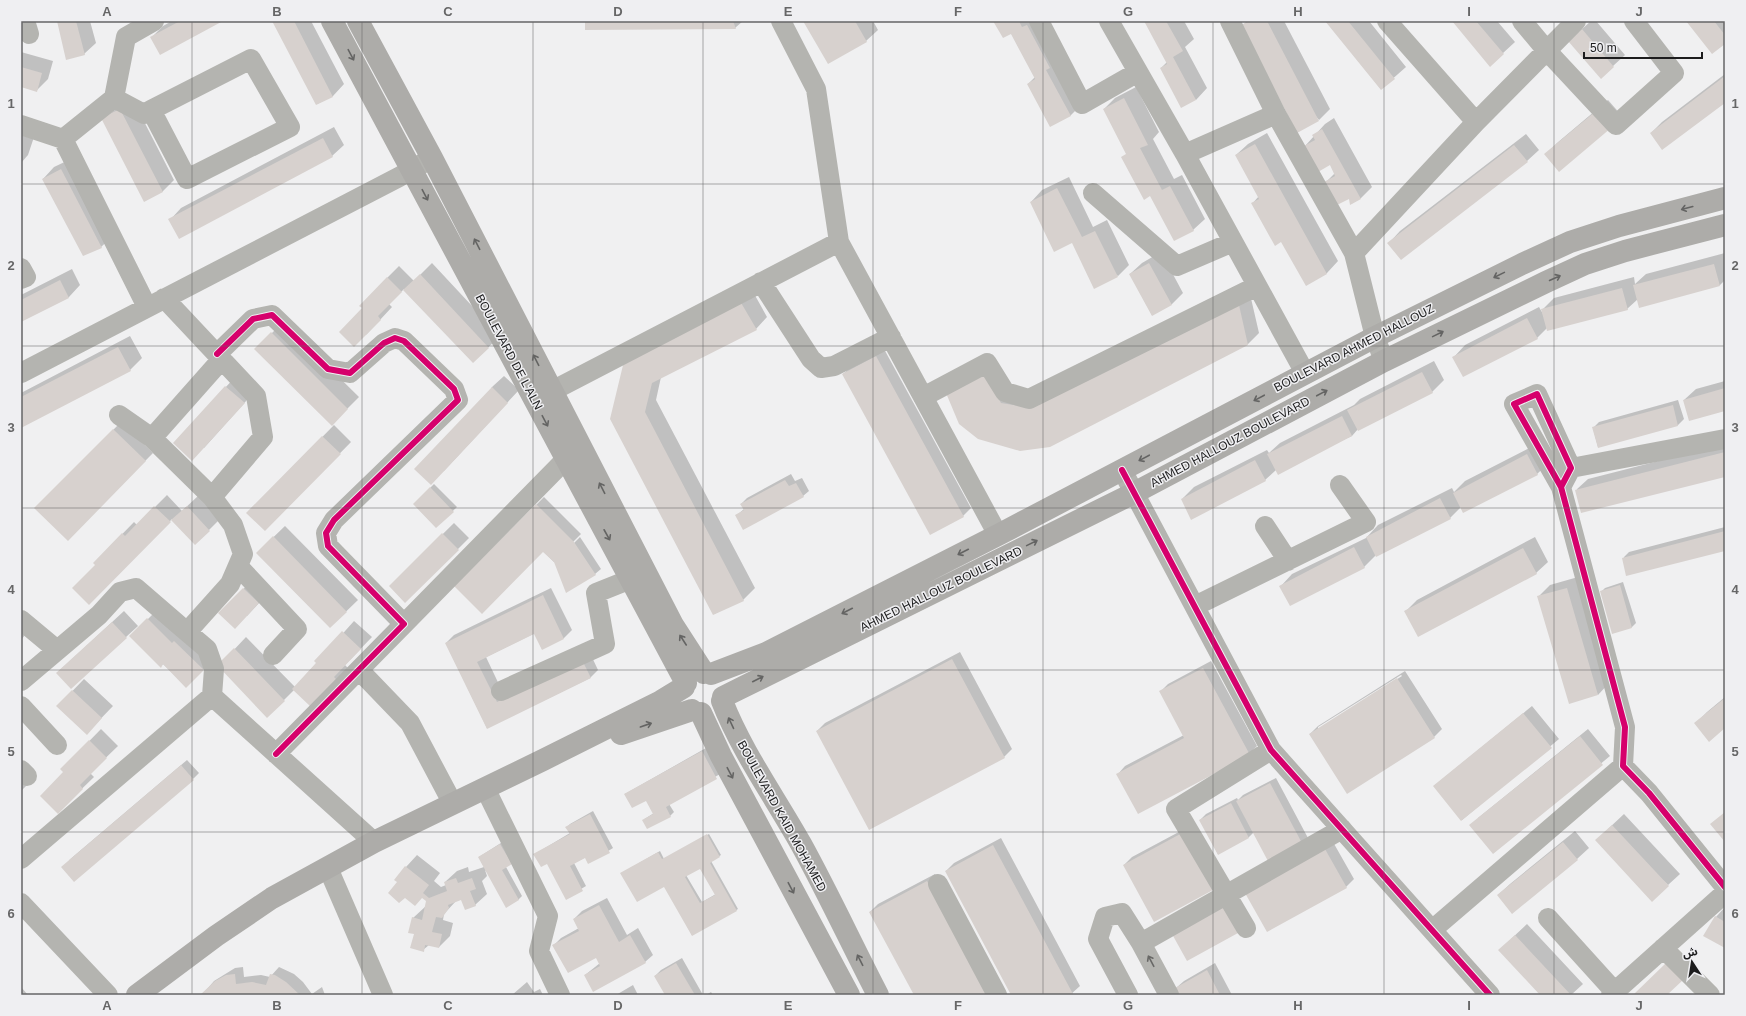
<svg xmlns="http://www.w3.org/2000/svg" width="1746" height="1016" font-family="Arial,'Noto Sans Arabic',sans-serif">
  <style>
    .shadow { fill: #0003; fill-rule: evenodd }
    .building { fill: #d7d1ce; fill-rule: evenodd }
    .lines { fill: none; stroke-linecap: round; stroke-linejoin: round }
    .minor { stroke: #b4b4b0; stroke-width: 20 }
    .major { stroke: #adaca9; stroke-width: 22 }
    .cycleway-casing { stroke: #efeff2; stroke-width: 8 }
    .cycleway { stroke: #d6006c; stroke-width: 6 }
    .oneway { stroke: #646463 }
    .oneway2 { stroke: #686866 }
    .grid { fill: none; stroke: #666667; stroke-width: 1; stroke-opacity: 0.55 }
    .labels { text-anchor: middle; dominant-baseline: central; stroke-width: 3; stroke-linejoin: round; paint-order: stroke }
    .street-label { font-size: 12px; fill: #1c1c1d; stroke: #efeff2 }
    .neatline { fill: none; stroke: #666667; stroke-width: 1.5 }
    .grid-label { font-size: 13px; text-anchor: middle; font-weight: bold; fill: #666667 }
  </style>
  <rect width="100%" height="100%" fill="#f0f0f1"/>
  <!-- shadow -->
  <path class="shadow" d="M58,21h32l6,22 -12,11z
    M172,21h48l-69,17 12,-12z
    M273,21h38l33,63 -11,12 -16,8z
    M586,21h157l-8,7z
    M804,21h69l5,9 -12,11z
    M994,21h48l40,83 -12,12 -42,-32 7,-7 -24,-44z
    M1145,21h39l10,18 -9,8 22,41 -11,12 -35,-32 6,-6z
    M1247,21h37l46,88 -11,11 -77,-94z
    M1326,21h43l37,46 -25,22z
    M1453,21h44l18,21 -25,23z
    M1591,21h5l29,34 -24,22 -20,-47z
    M1687,21h38v22z
    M21,52l32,9 -5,18 -11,11 -16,-4z
    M1725,74v27l-74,32 11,-11z
    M1136,87l23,45 -6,7 21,40 8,-4 23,44 -12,11 -42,-35 -47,-86 11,-11z
    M132,98l42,82 -12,12 -60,-73z
    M1608,100l14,16 -76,38 11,-11z
    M1334,118l38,69 -11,11 -10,6 -1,-7 -24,-15 9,-9 -5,-9 -25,-18 20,-22z
    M334,127l10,18 -12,11 -162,64 11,-12z
    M1267,133l71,128 -11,12 -21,11 -24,-43 -30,-37 7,-8 -23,-41 12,-11z
    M21,134l13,3 -6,18 -7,8z
    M1526,134l13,16 -12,11 -138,82 11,-12z
    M73,158l40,78 -12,11 -58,-68 11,-12z
    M1069,177l24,50 14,-7 22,45 -11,11 -46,-34 -41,-40 11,-12z
    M1161,252l22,41 -11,11 -20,11 -22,-41 12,-11z
    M1725,253v27l-5,5 -82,14 -11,10 -80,19 -10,10 -83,19 11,-12 74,-38 4,7 -1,-4 12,-12 80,-21 1,7 11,-10z
    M432,263l68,73 -27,26 -69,-73 -15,15 3,3 -26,28 21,-57 12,-12 15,15z
    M72,269l8,16 -11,12 -48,24v-26z
    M752,290l15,27 -11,12 -95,48 -5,23 99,188 -12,12 -29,14 -103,-195z
    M1250,294l9,39 -11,11 -228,106 -73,-57 65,-2 32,6z
    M283,322l76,75 -27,27 -76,-75z
    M130,336l12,22 -12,12 -109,57v-34z
    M884,349l87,159 -8,8 -120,-142 8,-7z
    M1434,361l10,19 -12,12 -74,37 -6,7 -76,34 -11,10 -83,19 12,-12 73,-37 2,3 11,-10 74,-38 6,-6z
    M237,375l18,16 -51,57 -30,-5z
    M504,376l15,14 -76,82 49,-85z
    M1725,381v29l-41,-10 12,-11z
    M1678,400l6,19 -6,6 -80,22 -5,-19 6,-6z
    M121,422l32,31 -85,86 -32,-31z
    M334,425l17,17 -86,88 -17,-17z
    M1539,443l10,20 -12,11 -76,33 -11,11 -74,37 -12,12 -83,19 11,-12 74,-36 12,-13 74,-37 2,4 11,-11z
    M1725,444v32l-149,14 12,-11z
    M791,474l4,7 7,-3 7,13 -6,5 -67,20 8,-7 -3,-5 6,-6z
    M434,484l23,23 -21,20 -22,-23z
    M167,495l15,16 17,-16 22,23 -26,26 -23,-25 -83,85 7,-39 -2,-2 40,-41 3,3z
    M544,497l37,37 -8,8v2l7,-7 21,32 -6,5 -41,-12 -11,-11 -87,35z
    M454,523l15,15 -64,64 -15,-16z
    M285,526l73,74 -28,27 -73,-74z
    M1725,527v23l-102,8 6,-6z
    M1535,537l13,25 -12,11 -130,38 11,-11z
    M255,577l15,14 -23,25 -27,-3z
    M1578,577l31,106 -11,12 -60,-98 12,-12z
    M1623,582l13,41 -4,4 -19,6 -12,-41 4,-4z
    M551,588l21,42 -8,8 -22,11 -7,-16 -49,24 18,38 86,-42 8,17 -8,8 -103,50 -41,-85 8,-8z
    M160,607l55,51 -29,28 -23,-22 -2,2 -30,-30z
    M124,611l14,15 -12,11 -69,36z
    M354,621l18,16 -27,28 3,3 -26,27 -28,-5 -26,26 -38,-62 16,-17 49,50z
    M21,631l4,4 -4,5z
    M960,652l52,97 -8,8 -187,-26 8,-8z
    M1211,661l46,85 -8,8 -131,20 7,-8 59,-31 -23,-44 7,-7z
    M1405,671l37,58 -8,8 -124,-3 8,-8zM1401,675l1,1 -84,54v-3z
    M84,679l29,27 -26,27 -29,-27z
    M1725,697v30l-30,-3 12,-12z
    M1532,706l27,33 -97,81 -28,-34z
    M101,729l17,17 -28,27 4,4 -36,35 7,-40 -3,-3z
    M1588,729l22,27 -117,97 -15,-35z
    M706,748l14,26 -51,30 5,8 -4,4 -27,4 11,-7 -8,-14 -21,-5z
    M187,760l12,13 -6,6 -125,82z
    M21,778l7,6 -7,7z
    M1276,778l32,60 -5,6 -49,-12 -5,5 -31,17 -18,-34 6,-6 31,-16 1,2 5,-5z
    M593,811l20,37 -24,15 -3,-6 -12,6 12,23 -20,12 -19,-36 -12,-8 35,-21 -3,-6 3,-3z
    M1624,814l56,60 -12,11 -60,-56z
    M1190,826l22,63 -88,-24 8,-8z
    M1575,831l14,17 -12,11 -79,36 12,-11z
    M709,834l12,21 -10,6 27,48 -46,26 -27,-49 -43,-13 38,-22 4,8zM700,867l16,27 -14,8 -16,-27z
    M1001,838l79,148 -10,9h-57l-67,-124 8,-8z
    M504,841l11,19 -9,7 16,29 -4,4 -33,-30 2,6 -5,5 5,13 -12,11 -13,-6 -6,2 -12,13 -1,6 10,3 -3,13 -11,11 -10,-2 -6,5 -8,-17 -2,-15 13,-12 1,-6 -29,-18 8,-15 11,-12 23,18 -6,8 7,6 5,-2 -1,-3 12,-11 11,-4 1,5 15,-5 -5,-10z
    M1333,842l21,37 -8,8 -99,6z
    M935,874l65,121h-85l-45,-83 8,-8z
    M607,898l20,37 11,-7 15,27 -8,7 -60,13 15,-12 -4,-6 -42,-12 7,-7 18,-10 -5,-9 8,-8z
    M1725,907v40l-9,-30z
    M1527,924l56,60 -12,11h-30l-30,-56z
    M682,958l21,37h-37l-11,-19 6,-6z
    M1215,963l17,32h-52l-4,-7 8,-7z
    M243,967l1,10 17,-2 9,2 9,-10 15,7 9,8 9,12 10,-7 3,8h-123l12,-14 21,-13z
    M527,982l7,10 6,-3 3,6h-31z
    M633,985l5,10h-22z
    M21,987l7,8h-7z
    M711,992l2,3h-7z"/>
  <!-- building -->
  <path class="building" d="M57,21h19l9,34 -19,5z
    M180,21h43l-63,34 -10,-18z
    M272,21h22l39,76 -17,8z
    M585,21h148l3,8 -151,1z
    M803,21h52l12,21 -39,22z
    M993,21h26l3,6 5,-2 23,43 -4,2 25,46 -21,11 -23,-43 8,-5 -24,-45 -8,4z
    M1144,21h22l17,30 -10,6 23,43 -15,8 -21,-40 7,-4z
    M1250,21h17l52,100 -22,12 -56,-108z
    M1325,21h23l47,58 -14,11z
    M1452,21h24l28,33 -14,13z
    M1686,21h28l11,14v9l-13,10z
    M1582,29l32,38 -13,12 -33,-38z
    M21,67l21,6 -5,19 -16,-5z
    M1725,76v27l-63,47 -12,-17z
    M1124,98l24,47 -8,3 22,42 8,-4 24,45 -20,10 -24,-45 -6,4 -23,-43 5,-3 -23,-45z
    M120,109l43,83 -19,10 -43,-84z
    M1596,111l15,17 -52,44 -15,-18z
    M1322,129l39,70 -11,6 -1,-6 -12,6 -13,-23 11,-6 -5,-11 -12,7 -14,-26 11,-6 -3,-5z
    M323,138l10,19 -154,82 -11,-20z
    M1255,144l72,130 -21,12 -25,-44 -6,4 -24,-43 8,-4 -24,-44z
    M1514,145l14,17 -127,98 -14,-17z
    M61,169l41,79 -19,8 -41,-77z
    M1057,188l25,49 13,-6 23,46 -24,12 -22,-46 -18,9 -24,-50z
    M1149,263l23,42 -20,11 -23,-42z
    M1714,264l6,22 -81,22 -6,-23z
    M420,274l69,74 -16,15 -70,-73z
    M387,277l15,15 -24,24 3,4 -27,27 -15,-15 23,-24 -3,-2z
    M60,280l9,18 -48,24v-22z
    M1622,288l6,22 -81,21 -6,-22z
    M740,301l17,29 -105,53 -7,29 99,189 -31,14 -103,-196 14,-58z
    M1239,305l9,40 -198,102 -30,4 -42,-12 -19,-15 -13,-31 39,-18 16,28 31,5z
    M1527,318l11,21 -75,38 -11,-20z
    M271,332l77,77 -16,17 -78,-77z
    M118,347l13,24 -110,57v-31z
    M876,356l88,161 -34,18 -88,-161z
    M1422,372l11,21 -75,38 -11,-21z
    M225,386l20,17 -53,58 -19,-18z
    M492,387l16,16 -77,82 -17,-16z
    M1725,388v23l-36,10 -6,-21z
    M1673,405l5,21 -80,22 -6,-21z
    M1342,416l10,20 -74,39 -11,-21z
    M113,429l33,32 -78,80 -34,-33z
    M322,436l19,18 -76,77 -19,-18z
    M1725,452v25l-144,36 -6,-23z
    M1527,454l11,21 -75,38 -10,-20z
    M1255,460l11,21 -75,39 -10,-21z
    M785,480l4,6 7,-3 8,14 -61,33 -8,-15 9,-5 -4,-6z
    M430,487l24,25 -18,16 -23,-24z
    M1440,498l11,21 -75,38 -10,-20z
    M536,504l38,38 22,33 -30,18 -12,-31 -11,-10 -61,62 -28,-28z
    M154,506l17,16 -82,83 -17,-17 23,-23 -2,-2 29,-30 3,3z
    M187,506l23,25 -15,14 -24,-25z
    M1725,531v20l-99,25 -4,-18z
    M442,533l17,17 -54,53 -16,-17z
    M273,536l74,76 -17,16 -74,-75z
    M1354,547l11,21 -75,38 -11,-20z
    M1523,548l14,26 -119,63 -14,-26z
    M1620,585l12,43 -20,6 -12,-43z
    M243,588l16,15 -24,26 -17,-16z
    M1567,588l31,107 -29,9 -32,-108z
    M543,595l21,44 -22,11 -8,-16 -57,28 20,40 85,-42 9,18 -104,51 -42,-86z
    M147,618l25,25 2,-2 30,29 -18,18 -23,-24 -2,4 -32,-32z
    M112,622l15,16 -56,51 -15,-16z
    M342,631l19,18 -27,28 3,3 -26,27 -19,-18 24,-26 -2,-2z
    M234,648l51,53 -18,17 -50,-53z
    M952,659l53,99 -136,72 -53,-99z
    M1203,668l47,87 -112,59 -22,-40 68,-36 -25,-47z
    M1397,678l38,60 -88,56 -38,-60z
    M72,690l30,28 -15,17 -31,-29z
    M1725,698v30l-16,14 -15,-19z
    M1523,713l29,35 -91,73 -28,-35z
    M1580,736l23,29 -110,89 -24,-29z
    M89,740l18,18 -27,27 3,4 -25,25 -18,-18 23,-24 -3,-3z
    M702,751l15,28 -51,28 5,10 -24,12 -5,-9 11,-6 -7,-13 -14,7 -8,-14z
    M181,765l13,15 -120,102 -13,-15z
    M1270,783l33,62 -34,18 -33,-62z
    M1231,803l18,35 -31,17 -19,-35z
    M1725,812v30l-15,-18z
    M590,814l20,39 -22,11 -3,-6 -15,8 13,25 -17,9 -19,-36 -6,3 -8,-13 37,-20 -5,-7z
    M1612,825l57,61 -17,16 -57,-62z
    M1182,833l31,57 -59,32 -31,-57z
    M707,834l13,23 -10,6 27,48 -45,25 -28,-49 -27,15 -17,-29 38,-21 4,7zM700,869l15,26 -15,8 -15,-26z
    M1563,842l15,18 -66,54 -15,-19z
    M500,844l12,20 -10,6 17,30 -13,8 -28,-51z
    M993,845l80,149 -1,1h-61l-66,-124z
    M1325,849l22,39 -80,44 -22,-39z
    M405,866l24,19 -6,8 6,5 18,-7 -3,-9 12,-4 2,5 14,-5 4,11 -6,2 6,15 -11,4 -4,-10 -13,5 1,3 -7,10 -6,-1 -4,15 10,2 -3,14 -14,-3 -1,7 -14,-4 4,-14 -6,-1 4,-16 10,3 4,-19 -4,-3 -7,8 -10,-8 -6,5 -11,-10 9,-11 -3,-2z
    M927,881l61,114h-74l-45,-83z
    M599,905l20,37 11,-7 16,28 -53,29 -9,-17 16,-9 -4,-8 -28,15 -16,-28 27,-14 -6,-12z
    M1223,906l15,27 -51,28 -15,-27z
    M1715,916l10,6v26l-22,-12z
    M1515,935l56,60h-31l-42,-45z
    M676,963l19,32h-30l-11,-19z
    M1666,963l17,17 -16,15h-34z
    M1207,970l13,25h-41l-4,-7z
    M235,974l1,10 16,-2 14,3 4,-11 5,1 11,7 14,13h-100l15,-14 11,-6z"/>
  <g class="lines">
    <!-- minor -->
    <path class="minor" d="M25,21l4,13
      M781,21l35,68 23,153 159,293
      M1039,21l43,83 56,-32
      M1109,21l76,133
      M1230,21l46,93 78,139 21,84 9,24
      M1387,21l89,101
      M1522,21l25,30 69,74 58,-52 -40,-52
      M151,110l36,69 103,-52 -39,-68 -100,51 -7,4 -30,-16 12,-61 28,-16
      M1276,114l-91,40 120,219
      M21,125l42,14 84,168
      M63,139l51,-41
      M1093,193l84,73 56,-24
      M1354,253l122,-131 100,-101
      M21,268l5,9 -5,2
      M761,282l50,77 10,9 13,-2 57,-29
      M164,298l92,98 7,41 -51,60
      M217,354l36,-35 19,-4 56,54 22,4 34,-30 11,-5 9,3 50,48 4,11 -124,120 -8,13 2,13 76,78 -128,130
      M21,373l378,-196 33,-19
      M552,391l287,-149
      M923,397l64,-34 18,29 24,7 228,-113
      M152,438l70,-79
      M1571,468l154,-29
      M1122,470l149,280 219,245
      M1561,487l10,-19 -34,-74 -23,10 47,83 64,240 -2,39 26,27 76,94
      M1265,526l23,35
      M238,566l59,63 -24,26
      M1195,606l171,-84 -26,-37
      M21,620l36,30
      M404,624l162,-165
      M187,632l20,17 7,20 -2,27
      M359,670l51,53 43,81
      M21,681l78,-66 21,-23 16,-4 51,44 43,-48 13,-30 -10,-29 -21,-28 -60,-59 -33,-23
      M501,691l104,-47 -9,-51 35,-14
      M21,706l36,39
      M21,770l6,6
      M485,788l63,128 -9,35 21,44
      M21,859l191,-163 162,146
      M328,868l55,127
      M938,884l59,111
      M21,903l87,92
      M1548,918l67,74
      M1246,928l-70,-119 95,-59
      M1432,930l191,-164
      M1141,943l201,-114
      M1663,948l47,47
      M1128,995l-30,-56 7,-22 17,-4 19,30 28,52
      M1611,995l114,-102"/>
    <!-- major -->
    <path class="major" d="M332,21l354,662
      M358,21l74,137 241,467 31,48
      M711,674l55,-21 232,-118 377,-198 147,-73 48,-22 49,-16 106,-28
      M723,697l411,-204 250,-132 162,-79 39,-18 40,-13 100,-26
      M722,701c20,51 52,95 79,143 27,49 51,101 77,151
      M701,713l20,43 128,239
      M621,734l71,-24
      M137,995l79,-59 56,-38 102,-56 169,-82 118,-59 23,-14"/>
    <defs>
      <path id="cycleway" d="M217,354l36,-35 19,-4 56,54 22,4 34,-30 11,-5 9,3 50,48 4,11 -124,120 -8,13 2,13 76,78 -128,130
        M1122,470l149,280 219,245
        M1561,487l10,-19 -34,-74 -23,10 47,83 64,240 -2,39 26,27 76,94"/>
    </defs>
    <!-- cycleway casing -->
    <use href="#cycleway" class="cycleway-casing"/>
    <!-- cycleway -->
    <use href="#cycleway" class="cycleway"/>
  </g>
  <!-- one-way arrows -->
  <defs><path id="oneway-shaft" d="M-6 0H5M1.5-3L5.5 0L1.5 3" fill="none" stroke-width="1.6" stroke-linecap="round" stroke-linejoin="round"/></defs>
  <g class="oneway">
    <use href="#oneway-shaft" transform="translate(351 55) rotate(62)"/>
    <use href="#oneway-shaft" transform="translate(425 195) rotate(62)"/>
    <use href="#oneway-shaft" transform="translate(1687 208) rotate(165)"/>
    <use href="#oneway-shaft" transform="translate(477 244) rotate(-117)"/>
    <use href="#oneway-shaft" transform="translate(1499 275) rotate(154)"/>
    <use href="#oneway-shaft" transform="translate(1555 278) rotate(-24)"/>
    <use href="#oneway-shaft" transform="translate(1438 334) rotate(-26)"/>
    <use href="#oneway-shaft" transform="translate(536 360) rotate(-117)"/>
    <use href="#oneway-shaft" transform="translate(1322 393) rotate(-28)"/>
    <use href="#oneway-shaft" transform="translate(1259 398) rotate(152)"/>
    <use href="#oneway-shaft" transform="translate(545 421) rotate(62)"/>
    <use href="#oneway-shaft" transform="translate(1144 458) rotate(152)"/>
    <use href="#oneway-shaft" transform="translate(602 488) rotate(-117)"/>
    <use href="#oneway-shaft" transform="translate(607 535) rotate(61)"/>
    <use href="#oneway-shaft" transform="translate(1032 543) rotate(-26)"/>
    <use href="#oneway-shaft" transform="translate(963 552) rotate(153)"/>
    <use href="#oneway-shaft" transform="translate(847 611) rotate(153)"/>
    <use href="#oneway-shaft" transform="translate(683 640) rotate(-123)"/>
    <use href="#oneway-shaft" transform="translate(758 679) rotate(-27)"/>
    <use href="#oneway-shaft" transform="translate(731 723) rotate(-115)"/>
    <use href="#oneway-shaft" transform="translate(646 725) rotate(-19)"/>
    <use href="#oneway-shaft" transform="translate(730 773) rotate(62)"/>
    <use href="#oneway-shaft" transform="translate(791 888) rotate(62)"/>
    <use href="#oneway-shaft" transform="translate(860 960) rotate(-117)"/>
  </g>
  <use class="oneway2" href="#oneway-shaft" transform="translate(1151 961) rotate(-118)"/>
  <!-- grid -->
  <path class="grid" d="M192,21v974M362,21v974M533,21v974M703,21v974M873,21v974M1043,21v974M1213,21v974M1384,21v974M1554,21v974M21,184h1704M21,346h1704M21,508h1704M21,670h1704M21,832h1704"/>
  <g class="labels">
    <!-- street labels -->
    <g class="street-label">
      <text transform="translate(1354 348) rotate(-27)">BOULEVARD AHMED HALLOUZ</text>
      <text transform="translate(509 352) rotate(62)">BOULEVARD DE L'ALN</text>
      <text transform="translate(1230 442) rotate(-28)">AHMED HALLOUZ BOULEVARD</text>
      <text transform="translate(941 589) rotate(-26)">AHMED HALLOUZ BOULEVARD</text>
      <text transform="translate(782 816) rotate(61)">BOULEVARD KAID MOHAMED</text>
    </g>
  </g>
  <!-- border -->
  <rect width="1746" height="1016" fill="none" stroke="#efeff2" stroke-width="44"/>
  <!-- north arrow -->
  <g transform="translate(1692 962) rotate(348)" stroke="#efeff2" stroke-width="3" paint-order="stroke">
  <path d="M0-3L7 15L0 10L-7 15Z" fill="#1c1c1d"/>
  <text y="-6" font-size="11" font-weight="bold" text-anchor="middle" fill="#1c1c1d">ش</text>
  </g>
  <!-- scale -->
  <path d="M1584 52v6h118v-6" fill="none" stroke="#1c1c1d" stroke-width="2"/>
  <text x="1590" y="52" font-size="12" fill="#1c1c1d" stroke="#efeff2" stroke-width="3" paint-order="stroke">50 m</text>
  <rect x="22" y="22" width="1702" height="972" class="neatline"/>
  <g class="grid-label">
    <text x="107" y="16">A</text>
    <text x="277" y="16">B</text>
    <text x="448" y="16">C</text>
    <text x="618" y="16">D</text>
    <text x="788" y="16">E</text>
    <text x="958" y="16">F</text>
    <text x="1128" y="16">G</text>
    <text x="1298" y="16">H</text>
    <text x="1469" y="16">I</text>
    <text x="1639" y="16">J</text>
    <text x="11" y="108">1</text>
    <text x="1735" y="108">1</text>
    <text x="11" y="270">2</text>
    <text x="1735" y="270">2</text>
    <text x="11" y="432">3</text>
    <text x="1735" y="432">3</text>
    <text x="11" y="594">4</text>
    <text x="1735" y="594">4</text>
    <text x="11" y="756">5</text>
    <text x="1735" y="756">5</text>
    <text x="11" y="918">6</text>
    <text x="1735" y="918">6</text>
    <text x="107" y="1010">A</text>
    <text x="277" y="1010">B</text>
    <text x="448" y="1010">C</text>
    <text x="618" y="1010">D</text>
    <text x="788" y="1010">E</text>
    <text x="958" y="1010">F</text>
    <text x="1128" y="1010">G</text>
    <text x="1298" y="1010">H</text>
    <text x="1469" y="1010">I</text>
    <text x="1639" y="1010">J</text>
  </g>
</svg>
